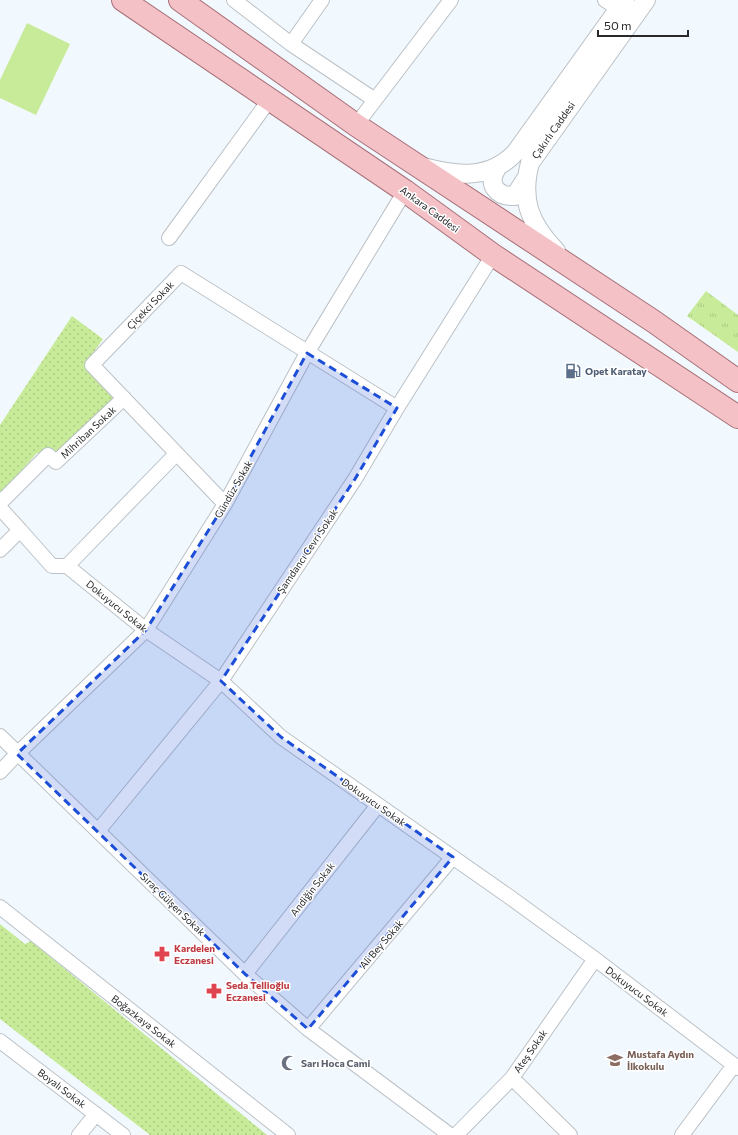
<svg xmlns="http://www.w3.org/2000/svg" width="738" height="1135" font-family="Commissioner,sans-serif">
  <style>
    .grass { fill: url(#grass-tufts) }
    .park { fill: url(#park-dots) }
    .pitch { fill: #c7eb98 }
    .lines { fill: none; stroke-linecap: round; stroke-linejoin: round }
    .minor-casing { stroke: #bbc1c6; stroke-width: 16 }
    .tertiary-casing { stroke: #bbc1c6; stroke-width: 20 }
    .primary-casing { stroke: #a77178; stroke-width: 24 }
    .minor { stroke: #fff; stroke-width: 14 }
    .tertiary { stroke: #fff; stroke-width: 18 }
    .primary { stroke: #f4c1c7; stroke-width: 22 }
    .marked { fill: #1d4ed8; fill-opacity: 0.2; stroke: #1d4ed8; stroke-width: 3; stroke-dasharray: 8 5; stroke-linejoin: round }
    .labels { text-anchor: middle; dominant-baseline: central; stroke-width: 3; stroke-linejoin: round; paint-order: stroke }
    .street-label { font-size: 10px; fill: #27292b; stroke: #fff }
    .service-label { font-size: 10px; font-weight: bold; fill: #4e5e75; stroke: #fff; text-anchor: start }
    .health-label { font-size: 10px; font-weight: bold; fill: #be3a42; stroke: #fff; text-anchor: start }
    .education-label { font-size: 10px; font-weight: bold; fill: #785e54; stroke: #fff; text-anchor: start }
    .worship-label { font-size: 10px; font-weight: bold; fill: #5b616d; stroke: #fff; text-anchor: start }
  </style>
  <defs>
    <pattern id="grass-tufts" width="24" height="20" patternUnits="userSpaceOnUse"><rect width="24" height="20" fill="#c7eb98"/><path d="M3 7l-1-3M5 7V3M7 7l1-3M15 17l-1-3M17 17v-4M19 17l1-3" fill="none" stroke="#abca83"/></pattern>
    <pattern id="park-dots" width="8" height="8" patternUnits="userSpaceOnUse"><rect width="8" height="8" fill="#c7eb98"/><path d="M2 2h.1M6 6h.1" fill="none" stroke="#abca83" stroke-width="1.8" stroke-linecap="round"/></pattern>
  </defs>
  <rect width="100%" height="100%" fill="#f2f9fe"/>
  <!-- grass -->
  <path class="grass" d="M706,291l32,24v37l-51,-36z"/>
  <!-- park -->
  <path class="park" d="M72,316l31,23 -15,21 30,35 -59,60 -22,-2 -37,42v-70z
    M0,924l25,20 6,-3 236,194h-117l-150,-116z"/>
  <!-- pitch -->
  <path class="pitch" d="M27,23l43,21 -34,71 -36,-17v-18z"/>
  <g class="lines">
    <defs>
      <path id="minor" d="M234,0l57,44 84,56
        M605,0l14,9
        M291,44l31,-44
        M356,125l95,-125
        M169,238l101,-139
        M0,503l48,-48 8,7 68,-64
        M225,504l-133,-139 89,-92 216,135
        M0,508l20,22 -20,20
        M20,530l32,36h15l79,64 75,51 60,56 230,161 84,61 143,109
        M67,566l109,-112
        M0,736l245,238 63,55 142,106
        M0,772l17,-18 129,-124 79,-126 82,-151 98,-162
        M98,831l123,-150 134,-202 42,-71 96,-153
        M0,907l288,228
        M245,974l133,-169
        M308,1029l145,-172
        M0,1041l123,94
        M512,1078l58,57
        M79,1135l17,-21
        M456,1135l56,-57 83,-119
        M682,1135l52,-70"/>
      <path id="tertiary" d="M423,167c34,9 67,13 93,-15l109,-152
        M497,168c-11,16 0,29 18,28l10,-16
        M556,251c-26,-27 -36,-51 -26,-88l116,-163"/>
      <path id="primary" d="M123,0l282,191 88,64 245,162
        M180,0l176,125 297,196 85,60"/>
    </defs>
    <!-- minor casing -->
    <use href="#minor" class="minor-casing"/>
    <!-- tertiary casing -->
    <use href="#tertiary" class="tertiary-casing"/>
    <!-- primary casing -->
    <use href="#primary" class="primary-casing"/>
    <!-- minor -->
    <use href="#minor" class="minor"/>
    <!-- tertiary -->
    <use href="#tertiary" class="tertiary"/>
    <!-- primary -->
    <use href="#primary" class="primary"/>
  </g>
  <!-- marked area -->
  <path class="marked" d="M307,353l90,55 -42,71 -134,202 60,56 172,120 -145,172 -63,-55 -228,-220 129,-124 79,-126z"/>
  <!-- icons -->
  <defs>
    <symbol id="fuel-bare" viewBox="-9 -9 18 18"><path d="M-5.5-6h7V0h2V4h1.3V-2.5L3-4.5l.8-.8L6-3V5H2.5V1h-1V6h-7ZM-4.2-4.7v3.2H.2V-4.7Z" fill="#5c6f8a" stroke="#fff" stroke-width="2.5" paint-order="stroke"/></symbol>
    <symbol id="pharmacy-bare" viewBox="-9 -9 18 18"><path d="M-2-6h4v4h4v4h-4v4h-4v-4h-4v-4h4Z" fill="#e0444e" stroke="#fff" stroke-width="2.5" paint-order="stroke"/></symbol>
    <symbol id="school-bare" viewBox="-9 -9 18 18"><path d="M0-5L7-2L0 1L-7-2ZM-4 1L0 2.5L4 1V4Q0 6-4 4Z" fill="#8d6e63" stroke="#fff" stroke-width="2.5" paint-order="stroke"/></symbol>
    <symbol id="mosque-bare" viewBox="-9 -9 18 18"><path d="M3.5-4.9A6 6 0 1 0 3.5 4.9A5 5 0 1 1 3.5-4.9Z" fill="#6b7280" stroke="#fff" stroke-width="2.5" paint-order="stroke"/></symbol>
  </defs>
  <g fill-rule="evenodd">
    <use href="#fuel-bare" x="562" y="360" width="22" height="22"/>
    <use href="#pharmacy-bare" x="151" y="943" width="22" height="22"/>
    <use href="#pharmacy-bare" x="203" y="980" width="22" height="22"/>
    <use href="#school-bare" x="604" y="1049" width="22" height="22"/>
    <use href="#mosque-bare" x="278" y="1052" width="22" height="22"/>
  </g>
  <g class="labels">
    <!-- street labels -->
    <g class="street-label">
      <text transform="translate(553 130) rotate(-55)">Çakırlı Caddesi</text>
      <text transform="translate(430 209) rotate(36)">Ankara Caddesi</text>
      <text transform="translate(150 305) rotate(-46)">Çiçekci Sokak</text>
      <text transform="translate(88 432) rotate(-43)">Mihriban Sokak</text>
      <text transform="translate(233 489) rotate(-60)">Gündüz Sokak</text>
      <text transform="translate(307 551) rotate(-56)">Şamdancı Cevri Sokak</text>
      <text transform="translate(117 606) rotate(39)">Dokuyucu Sokak</text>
      <text transform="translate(374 802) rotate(35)">Dokuyucu Sokak</text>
      <text transform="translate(312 889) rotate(-52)">Andiğin Sokak</text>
      <text transform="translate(173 904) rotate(44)">Sıraç Gülşen Sokak</text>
      <text transform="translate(381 944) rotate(-49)">Ali Bey Sokak</text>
      <text transform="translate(637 991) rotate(37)">Dokuyucu Sokak</text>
      <text transform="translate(144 1021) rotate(38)">Boğazkaya Sokak</text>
      <text transform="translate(530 1051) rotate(-55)">Ateş Sokak</text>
      <text transform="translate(62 1088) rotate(37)">Boyalı Sokak</text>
    </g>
    <!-- service labels -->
    <g class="service-label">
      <text x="585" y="371">Opet Karatay</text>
    </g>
    <!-- health labels -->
    <g class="health-label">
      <text x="174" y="948">Kardelen<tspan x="174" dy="12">Eczanesi</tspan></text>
      <text x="226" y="985">Seda Tellioğlu<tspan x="226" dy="12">Eczanesi</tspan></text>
    </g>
    <!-- education labels -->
    <g class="education-label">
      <text x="627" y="1054">Mustafa Aydın<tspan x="627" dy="12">İlkokulu</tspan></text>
    </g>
    <!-- worship labels -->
    <g class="worship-label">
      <text x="301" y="1063">Sarı Hoca Cami</text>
    </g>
  </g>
  <!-- scale -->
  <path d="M598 30v6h90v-6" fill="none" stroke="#27292b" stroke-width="2"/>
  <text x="604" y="30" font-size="12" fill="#27292b" stroke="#ffffff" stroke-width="3" paint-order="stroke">50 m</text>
</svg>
